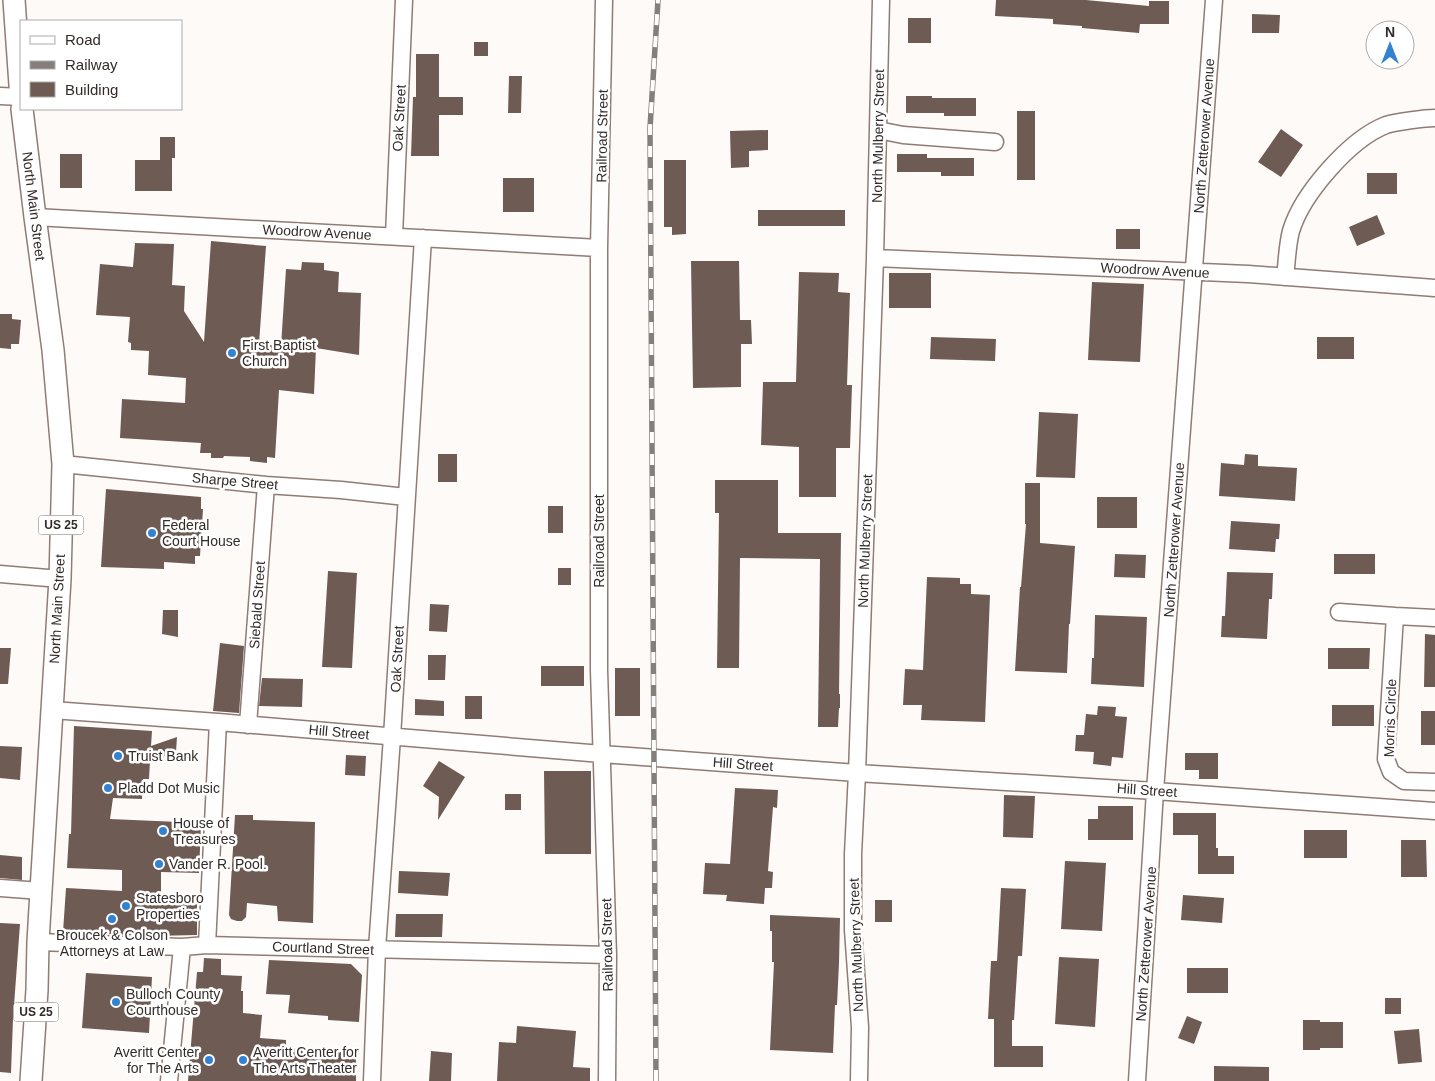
<svg xmlns="http://www.w3.org/2000/svg" width="1435" height="1081" font-family="Arial,sans-serif">
  <style>
    .building { fill: #6d5b54 }
    .lines { fill: none; stroke-linecap: round; stroke-linejoin: round }
    .minor-casing { stroke: #8f7c75; stroke-width: 19 }
    .major-casing { stroke: #8f7c75; stroke-width: 24 }
    .minor { stroke: #fff; stroke-width: 16 }
    .major { stroke: #fff; stroke-width: 21 }
    .rail-casing { stroke: #857f7c; stroke-width: 5.5 }
    .rail { stroke: #fff; stroke-width: 4; stroke-dasharray: 11; stroke-linecap: butt }
    .poi-dot { fill: #3382d2; stroke: #fff; stroke-width: 2 }
    .labels { text-anchor: middle; dominant-baseline: central; stroke-width: 5; stroke-linejoin: round; paint-order: stroke }
    .shield { fill: #fff; stroke: #706b68; stroke-width: 1 }
    .shield-label { font-size: 12px; font-weight: bold; fill: #332b28 }
    .street-label { font-size: 14px; fill: #332b28; stroke: #fff }
    .poi-label { font-size: 14px; fill: #332b28; stroke: #fff; text-anchor: start }
  </style>
  <rect width="100%" height="100%" fill="#fefaf8"/>
  <!-- building -->
  <path class="building" d="M996,0h90l63,6v-5h20v23h-29l-1,9 -57,-5v-2l-29,-2v-5l-58,-3z
    M1252,14l28,1 -1,18h-27z
    M908,18h23v25h-23z
    M474,42h14v14h-14z
    M416,54h23v43h24v18h-24v41h-28l2,-59h3z
    M509,76h13l-1,37h-13z
    M906,96h26v2h44v18h-32v-3h-38z
    M1017,111h18v69h-18z
    M1281,129l22,16 -22,32 -23,-15z
    M768,130v20l-19,1v16l-18,1 -1,-37z
    M160,137h15v21h-3v33h-37v-31h25z
    M60,154h22v34h-22z
    M897,154h30v4h47v18h-33v-4h-44z
    M664,160h22v74l-14,1v-8h-8z
    M1367,173h30v21h-30z
    M503,178h31v34h-31z
    M758,210h87v16h-87z
    M1377,215l8,19 -28,12 -8,-19z
    M1116,229h24v20h-24z
    M211,241l55,5 -7,98 22,2 5,-77 15,1 1,-8 22,1v7l15,2 -1,20 23,1 -2,62 -43,-7 -2,46 -35,-4 -4,68 -8,-1v6l-17,-2v-4l-26,-1 -1,2h-12v-5h-11l1,-10 -81,-5 2,-39 63,4 1,-25 -38,-3 1,-24 -18,-1v-7l-3,-1 2,-25 -34,-2 4,-51 33,3 2,-24 39,1 -2,41 13,1 -1,25 20,31z
    M691,261h48l1,59h11l1,24h-11v43l-48,1z
    M799,272l40,1 -1,19 12,1 -3,92h5l-2,63h-14v49h-37v-50l-38,-2 2,-63h33z
    M889,273h42v35h-42z
    M1092,282l52,2 -4,78 -52,-2z
    M0,314h12v5l9,1 -2,24h-8v5l-11,-1z
    M931,337l65,2 -1,22 -65,-2z
    M1317,337h37v22h-37z
    M1039,412l39,2 -3,64 -39,-1z
    M438,454h19v28h-19z
    M1245,454l13,1v11l39,2 -2,33 -76,-5 2,-33 23,2z
    M715,480h63v53h63l-2,161h1v14h-1l-1,19h-20l2,-168 -80,-1 -1,110h-22l2,-155h-4z
    M1025,483h15v60l35,3 -5,78h-1l-2,49 -52,-2 5,-84h1l5,-63h-1z
    M106,489l95,8v12h2l-3,47h-5v8l-31,-2v7l-63,-2z
    M1097,497h40v31h-40z
    M548,506h15v27h-15z
    M1231,521l49,3 -1,15h-3l-1,13 -46,-3z
    M1115,554l31,1 -1,23 -31,-1z
    M1334,554h41v20h-41z
    M558,568h13v17h-13z
    M328,571l29,2 -5,95 -30,-1z
    M1227,572l46,1 -1,26h-3l-2,40 -46,-2 1,-21h3z
    M927,577l33,1v6h11v10l19,1 -5,127 -64,-2 1,-15h-19l2,-36 18,1z
    M430,604l19,1 -2,27 -18,-1z
    M163,610h15v27l-16,-3z
    M1095,615l52,2 -3,70 -53,-3 1,-26h2z
    M1425,634l10,1v52h-11z
    M220,643l24,3 -5,67 -26,-2z
    M0,648h11l-3,36h-8z
    M1328,648h42l-1,21h-41z
    M428,655h18l-1,25h-17z
    M541,666h43v20h-43z
    M615,668h25v48h-25z
    M262,678l41,1 -1,28 -43,-1z
    M465,696h17v23h-17z
    M415,699l29,2v15l-29,-1z
    M1332,705h42v21h-42z
    M1098,706l18,1 -1,9 12,1 -4,41 -11,-1 -1,9 -18,-2 1,-12 -19,-1 1,-16h8l2,-21 11,1z
    M1421,711h14v34h-14z
    M74,726l78,5 -1,15 26,-9 -1,15 -26,9 -1,18h-6l-1,20 -29,-1 -3,21 91,4 -2,50 -38,-1v24l36,1v38l-45,1 -89,-4 3,-44 56,3v-21l-55,-2 2,-34h2z
    M0,746l22,1 -2,33 -20,-2z
    M1185,753h33v26h-19v-9h-14z
    M346,755l20,1 -1,20 -20,-1z
    M439,761l26,16 -27,43 1,-23 -16,-11z
    M544,771h47v83h-46z
    M735,788l43,2 -1,18 -4,-1 -5,64 5,1 -1,16h-7l-1,16 -38,-3 1,-6 -24,-1 2,-31 25,1z
    M505,794h16v16h-16z
    M1004,795l31,1 -2,42 -30,-1z
    M1098,806h35v34h-45v-21h10z
    M1173,813h43v35h2v8h16v18h-36v-39h-25z
    M235,815h18v5l62,2 -2,101 -35,-2 -1,-15 -30,-3 -1,14 -4,4h-5l-6,-2 -2,-4z
    M1304,830h43v28h-43z
    M1401,840h25l1,37h-26z
    M0,855l22,2v23l-22,-2z
    M1065,861l41,2 -4,68 -41,-2z
    M399,871l51,2 -2,23 -50,-3z
    M1001,888l25,1 -4,67h-4l-4,64h-2v26h31v21h-49v-48h-6l3,-58h6z
    M1183,895l41,3 -2,25 -41,-3z
    M875,900h17v22h-17z
    M396,914h47l-1,23h-47z
    M770,915l70,3 -1,45 -2,42h-2l-2,48 -63,-3 4,-88h-2v-31h-2z
    M0,923l20,1 -7,95 -2,54 -11,-1z
    M1059,957l40,2 -4,68 -40,-3z
    M204,958l17,1v16l21,1 -1,15h2v22l19,2 -2,23 26,2v8l70,5v28h-168l9,-109h6z
    M269,960l82,4 11,11 -3,47 -31,-2v-4l-40,-3 2,-18 -24,-1z
    M1187,968h41v25h-41z
    M86,973l66,4 -3,56 -67,-5z
    M1385,998h16v16h-16z
    M1187,1016l15,6 -8,22 -16,-6z
    M1303,1020h17v2h23v26h-23v2h-17z
    M517,1026l59,5 -3,36 17,1v13h-93l2,-39 17,1z
    M1419,1029l3,33 -24,2 -4,-33z
    M431,1051l21,2 -1,28h-22z
    M1214,1066l55,1v14h-55z"/>
  <g class="lines">
    <defs>
      <path id="minor" d="M604,0l-5,248v422l9,285 -1,126
        M0,96l21,1
        M878,130l25,5 92,7
        M35,217l564,31
        M394,236l10,-236
        M875,258l373,16 187,14
        M1285,277c2,-15 2,-31 6,-46 11,-37 59,-92 95,-106 9,-3 39,-7 49,-7
        M63,464l203,21 75,5 65,7
        M0,574l60,5
        M1339,612l56,4
        M1435,618l-40,-2 -9,143 5,13 13,9 31,1
        M52,710l166,12 384,32 255,19 298,18 280,20
        M248,725l18,-240
        M0,888l41,3
        M38,942l144,5 25,-2 401,10
        M207,945l11,-223
        M169,1081l13,-134
        M372,1081l5,-132 15,-212 31,-499
        M859,1081l1,-54 -7,-97v-76l4,-81 18,-515 6,-258
        M1137,1081l18,-290 59,-791"/>
      <path id="major" d="M14,0l7,99
        M22,109l13,108 18,133 10,114 -3,115 -19,312 -3,51 -1,48 -6,91"/>
    </defs>
    <!-- minor casing -->
    <use href="#minor" class="minor-casing"/>
    <!-- major casing -->
    <use href="#major" class="major-casing"/>
    <!-- minor -->
    <use href="#minor" class="minor"/>
    <!-- major -->
    <use href="#major" class="major"/>
    <defs>
      <path id="rail" d="M656,1081l-6,-953 8,-128"/>
    </defs>
    <!-- rail casing -->
    <use href="#rail" class="rail-casing"/>
    <!-- rail -->
    <use href="#rail" class="rail"/>
  </g>
  <!-- markers -->
  <g class="poi-dot">
    <circle cx="232" cy="353" r="5"/>
    <circle cx="152" cy="533" r="5"/>
    <circle cx="118" cy="756" r="5"/>
    <circle cx="108" cy="788" r="5"/>
    <circle cx="163" cy="831" r="5"/>
    <circle cx="159" cy="864" r="5"/>
    <circle cx="126" cy="906" r="5"/>
    <circle cx="112" cy="919" r="5"/>
    <circle cx="116" cy="1002" r="5"/>
    <circle cx="209" cy="1060" r="5"/>
    <circle cx="243" cy="1060" r="5"/>
  </g>
  <g class="labels">
    <!-- shield labels -->
    <g class="shield">
      <rect x="38.5" y="515.5" width="45" height="19" rx="4"/>
      <rect x="13.5" y="1002.5" width="45" height="19" rx="4"/>
    </g>
    <g class="shield-label">
      <text x="61" y="525">US 25</text>
      <text x="36" y="1012">US 25</text>
    </g>
    <!-- street labels -->
    <g class="street-label">
      <text transform="translate(399 118) rotate(-87)">Oak Street</text>
      <text transform="translate(602 136) rotate(-89)">Railroad Street</text>
      <text transform="translate(878 136) rotate(-89)">North Mulberry Street</text>
      <text transform="translate(1204 136) rotate(-86)">North Zetterower Avenue</text>
      <text transform="translate(34 206) rotate(83)">North Main Street</text>
      <text transform="translate(317 232) rotate(3)">Woodrow Avenue</text>
      <text transform="translate(1155 270) rotate(3)">Woodrow Avenue</text>
      <text transform="translate(235 481) rotate(5)">Sharpe Street</text>
      <text transform="translate(1174 540) rotate(-86)">North Zetterower Avenue</text>
      <text transform="translate(599 541) rotate(-90)">Railroad Street</text>
      <text transform="translate(865 541) rotate(-88)">North Mulberry Street</text>
      <text transform="translate(257 605) rotate(-86)">Siebald Street</text>
      <text transform="translate(57 609) rotate(-87)">North Main Street</text>
      <text transform="translate(397 659) rotate(-87)">Oak Street</text>
      <text transform="translate(1390 718) rotate(-88)">Morris Circle</text>
      <text transform="translate(339 732) rotate(5)">Hill Street</text>
      <text transform="translate(743 764) rotate(4)">Hill Street</text>
      <text transform="translate(1147 790) rotate(4)">Hill Street</text>
      <text transform="translate(1146 944) rotate(-86)">North Zetterower Avenue</text>
      <text transform="translate(607 945) rotate(-91)">Railroad Street</text>
      <text transform="translate(856 945) rotate(-92)">North Mulberry Street</text>
      <text transform="translate(323 948) rotate(2)">Courtland Street</text>
    </g>
    <!-- poi labels -->
    <g class="poi-label">
      <text x="242" y="345">First Baptist<tspan x="242" dy="16">Church</tspan></text>
      <text x="162" y="525">Federal<tspan x="162" dy="16">Court House</tspan></text>
      <text x="128" y="756">Truist Bank</text>
      <text x="118" y="788">Pladd Dot Music</text>
      <text x="173" y="823">House of<tspan x="173" dy="16">Treasures</tspan></text>
      <text x="169" y="864">Vander R. Pool.</text>
      <text x="136" y="898">Statesboro<tspan x="136" dy="16">Properties</tspan></text>
      <text x="112" y="935" text-anchor="middle">Broucek &amp; Colson<tspan x="112" dy="16">Attorneys at Law</tspan></text>
      <text x="126" y="994">Bulloch County<tspan x="126" dy="16">Courthouse</tspan></text>
      <text x="199" y="1052" text-anchor="end">Averitt Center<tspan x="199" dy="16">for The Arts</tspan></text>
      <text x="253" y="1052">Averitt Center for<tspan x="253" dy="16">The Arts Theater</tspan></text>
    </g>
  </g>
  <!-- legend -->
  <rect x="20" y="20" width="162" height="90" fill="#ffffff" stroke="#adaaa9"/>
  <rect x="30" y="36" width="25" height="8" fill="#ffffff" stroke="#adaaa9"/>
  <text x="65" y="45" font-size="15" fill="#332b28">Road</text>
  <rect x="30" y="61" width="25" height="8" fill="#857f7c" stroke="#adaaa9"/>
  <text x="65" y="70" font-size="15" fill="#332b28">Railway</text>
  <rect x="30" y="82" width="25" height="15" fill="#6d5b54" stroke="#adaaa9"/>
  <text x="65" y="95" font-size="15" fill="#332b28">Building</text>
  <!-- north arrow -->
  <g transform="translate(1390 45)"><circle r="24" fill="#ffffff" stroke="#adaaa9"/>
  <path d="M0-4L9 19L0 12L-9 19Z" fill="#3382d2"/>
  <text y="-8" font-size="14" font-weight="bold" text-anchor="middle" fill="#332b28">N</text>
  </g>
</svg>
